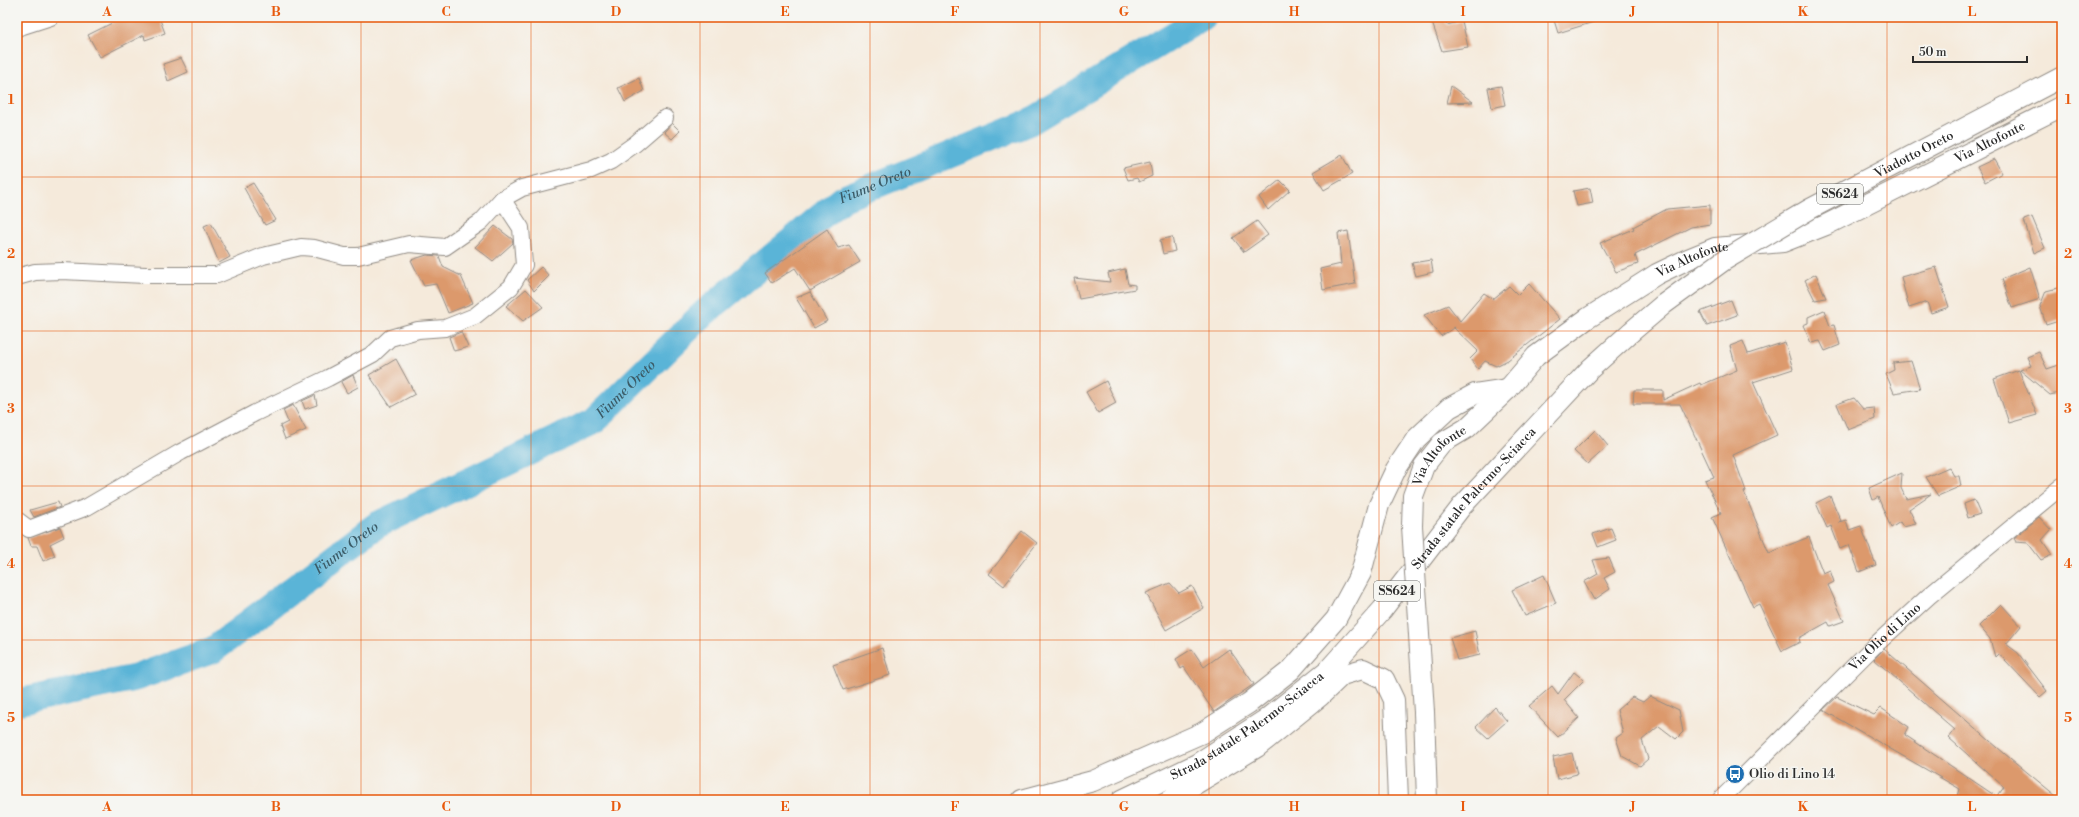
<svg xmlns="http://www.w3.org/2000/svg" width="2079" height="817" font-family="'Libre Bodoni',serif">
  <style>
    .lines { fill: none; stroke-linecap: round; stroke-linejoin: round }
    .river { stroke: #5ab4d7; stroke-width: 27 }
    .building { fill: #dc996c }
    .minor-casing { stroke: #908a83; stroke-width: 18 }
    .major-casing { stroke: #908a83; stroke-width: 22 }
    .minor { stroke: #fff; stroke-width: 16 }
    .major { stroke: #fff; stroke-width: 20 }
    .major-bridge-casing { stroke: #908a83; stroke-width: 22; stroke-linecap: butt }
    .major-bridge { stroke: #fff; stroke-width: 20 }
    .grid { fill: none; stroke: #e8590c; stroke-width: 1; stroke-opacity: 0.55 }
    .labels { text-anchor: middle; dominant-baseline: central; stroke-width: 3; stroke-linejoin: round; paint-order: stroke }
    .shield { fill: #f6f6f2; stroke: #686867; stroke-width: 1 }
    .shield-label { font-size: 12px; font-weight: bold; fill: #2b2b2b }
    .street-label { font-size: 13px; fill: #2b2b2b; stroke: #f6f6f2 }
    .poi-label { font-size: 13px; fill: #2b2b2b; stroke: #f6f6f2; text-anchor: start }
    .water-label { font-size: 14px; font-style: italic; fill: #3b5b67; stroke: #f6f6f2 }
    .neatline { fill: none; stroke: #e8590c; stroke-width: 1.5 }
    .grid-label { font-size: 13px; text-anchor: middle; font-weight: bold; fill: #e8590c }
  </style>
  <rect width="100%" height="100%" fill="#f6f6f2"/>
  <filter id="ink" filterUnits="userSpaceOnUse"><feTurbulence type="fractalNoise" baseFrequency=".025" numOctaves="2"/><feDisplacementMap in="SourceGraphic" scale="8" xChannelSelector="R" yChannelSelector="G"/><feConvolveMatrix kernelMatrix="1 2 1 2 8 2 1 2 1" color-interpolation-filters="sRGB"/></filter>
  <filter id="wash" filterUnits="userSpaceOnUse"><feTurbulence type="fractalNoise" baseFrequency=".012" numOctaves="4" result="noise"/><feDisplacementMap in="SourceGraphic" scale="16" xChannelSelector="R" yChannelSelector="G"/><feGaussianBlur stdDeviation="0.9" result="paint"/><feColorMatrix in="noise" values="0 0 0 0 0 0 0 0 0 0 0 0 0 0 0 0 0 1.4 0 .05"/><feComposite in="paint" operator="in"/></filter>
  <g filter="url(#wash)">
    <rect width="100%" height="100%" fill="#f5eadb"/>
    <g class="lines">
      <!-- river -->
      <path class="river" id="s1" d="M17,702l118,-24 78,-28 164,-125 217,-104 109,-107 139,-115 188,-77 173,-105"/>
    </g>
    <g id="blocks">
      <!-- building -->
      <path class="building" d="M124,17h35l6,16 -20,7 -1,-5 -44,22 -12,-22z
        M1430,17h14l3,8 15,-4 6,26 -26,4z
        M1553,17h46l1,3 -42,13z
        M181,58l7,14 -20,9 -5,-17z
        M639,78l5,13 -19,11 -7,-14z
        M1451,86l22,16 -26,1z
        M1501,86l4,19 -13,3 -4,-20z
        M672,123l8,8 -8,8 -8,-7z
        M1342,155l10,19 -28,16 -11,-18z
        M1994,159l8,14 -17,9 -8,-15z
        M1150,162l2,14 -13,6 -2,-4 -9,2 -5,-12z
        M1280,180l10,10 -22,20 -9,-13z
        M253,183l23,37 -11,5 -21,-37z
        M1590,188l3,15 -16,3 -4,-15z
        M1710,205v19l-19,3 -56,28 3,9 -22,8 -16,-29 34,-14 -1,-2 34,-18z
        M2032,217l13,31 -11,5 -10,-33z
        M1257,221l11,14 -24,17 -11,-14z
        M211,223l19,34 -11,6 -15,-37z
        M495,226l17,13 1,4 -20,18 -18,-14z
        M827,229l11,19 11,-3 11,17 -50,29 -15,-23 -23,15 -7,-10z
        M1348,231l7,53 -32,6 -3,-21 21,-5 -3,-31z
        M1172,237l3,14 -12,3 -3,-14z
        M427,255l12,1 4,11 18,9 12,27 -25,10 -12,-29 -12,2 -13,-26z
        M1431,260l2,12 -17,4 -4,-13z
        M541,267l8,9 -15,15 -7,-11z
        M1936,267l13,40 -18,6 -4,-11 -18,6 -8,-31z
        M2030,267l10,32 -28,9 -10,-29z
        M1125,269l3,15 7,1v4l-56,10 -5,-21 36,4 -2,-9z
        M1816,274l10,24 -11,2 -10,-20z
        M1529,284l31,35 -52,41 -12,6 -11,-5 -7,8 -8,-10 8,-8 -24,-23 1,-1 -14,9 -17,-21 24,-10 12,16 24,-28 9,6 16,-13 9,9z
        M2062,287v33l-16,5 -6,-19 6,-15z
        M526,289l17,18 -20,14 -17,-15z
        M810,292l17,29 -13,7 -18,-30z
        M1731,300l6,15 -30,11 -7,-14z
        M1824,310l6,16 4,-1 6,20 -15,6 -5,-10 -9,2 -8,-18 5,-2v-6z
        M461,332l7,15 -14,4 -5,-14z
        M1743,341l5,13 37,-12 8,27 -40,13 24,53 -44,20 13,36 -2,1 25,61 40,-16 14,36 7,-3 4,12 -6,3 16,36 -14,5 -2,-4 -29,16 1,4 -18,9 -23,-47 -6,3 -41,-90 9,-4 -16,-33 9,-3 -34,-73h-47l1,-14h29v10l37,-17 1,2 36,-15 -7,-24z
        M2039,352l8,17 15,-5v28l-12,3 -30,-25 11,-4 -4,-9z
        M396,359l19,35 -24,13 -22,-32z
        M1911,361l9,28 -26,4 -8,-19 8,-4 -1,-7z
        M2019,370l18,45 -28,8 -15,-44z
        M353,375l5,12 -11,6 -6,-11z
        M1106,381l10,22 -18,10 -12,-21z
        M315,395l2,10 -12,4 -3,-8z
        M1854,398l9,11 11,-1 1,11 -27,11 -11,-26z
        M293,405l13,25 -21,9 -5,-13 8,-4 -5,-12z
        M1595,430l13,16 -20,18 -14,-13z
        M1949,467l5,9h5l2,10 -23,10 -12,-19z
        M1902,473l-1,15 5,11 25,-5 -22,15 7,15 -13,3 -3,-5 -9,6 -13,-31 -5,3 -4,-12z
        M1830,496l11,25 -2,1 7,-2 3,10 12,-4 15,39 -17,7 -10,-27 -9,4 -9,-23 -4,2 -11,-25z
        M1974,500l6,14 -12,4 -4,-14z
        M58,502l2,5 -26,10 -4,-7z
        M2039,517l12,13 -9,10 10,15 -11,5 -13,-17 -12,-1 -2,-4z
        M60,527l4,10 -14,7 5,12 -12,5 -6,-15h-6l-3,-8z
        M1611,528l5,12 -18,7 -5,-13z
        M1022,531l15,12 -33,43 -15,-12z
        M1609,558l6,14 -11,6 6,11 -16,11 -10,-18 14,-8 -5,-14z
        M1544,575l12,28 -31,13 -13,-26z
        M1170,583l9,10 13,-7 12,22 -38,22 -20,-37z
        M2001,604l20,22 -15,18 12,9 29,38 -7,6 -35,-37 -7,-6 -3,3 -5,-18 -11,-13z
        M1475,631l5,24 -23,5 -7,-22z
        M882,648l8,27 -47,15 -10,-25z
        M1192,649l12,18 25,-18 25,35 -40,28 -30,-45 -3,2 -5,-10z
        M1884,649l121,105 56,46h-104l3,-11 -137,-79 14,-13 37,18 7,-7 28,19 -4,8 92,62 7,-10 -55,-49 6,-8 -81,-71z
        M1574,672l10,8 -20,20 15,18 -21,19 -29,-31 23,-20 6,8z
        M1650,696l29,14 4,22 -7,7 -17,-13 -17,14 6,19 -8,7 -18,-10 -6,-18 7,-5 -6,-23 15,-13 11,5z
        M1495,707l12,14 -19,17 -12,-11z
        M1572,753l5,21 -20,5 -4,-22z"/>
    </g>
  </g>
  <g filter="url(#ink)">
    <use href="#blocks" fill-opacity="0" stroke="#908a83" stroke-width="1"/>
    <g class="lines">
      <defs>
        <g id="minor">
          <path d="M17,28l34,-11"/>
          <path d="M17,277l18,-5 27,-1 83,4h72l46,-19 38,-9 13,1 30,8h14l51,-12 36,3 36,-25 21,-23 20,-11 69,-18 20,-9 24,-17 30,-26"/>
          <path d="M17,520l12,9 58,-22 94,-55 74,-39 73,-35 45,-24 17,-16 28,-8 27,-2 30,-12 36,-29 13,-22 -3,-37 -19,-29"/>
          <path id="s2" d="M1720,800l152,-152 57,-52 133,-110"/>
        </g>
        <g id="major">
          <path id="s3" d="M1412,526l1,-30 11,-30 18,-23 25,-15 41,-39 28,-33 52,-38 69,-44 31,-15 27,-11 68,-6 43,-17 236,-119"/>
          <path d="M1424,712l3,88"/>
          <path d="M1022,800l71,-19 109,-48 47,-30 42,-33 45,-51 25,-46 18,-68 17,-36 20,-30 33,-31 26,-14 33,-5"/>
          <path id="s4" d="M1122,800l75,-36 68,-44 64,-51 53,-59 80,-104 128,-137 41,-37"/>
          <path d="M1169,800l88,-53 62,-50 23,-22 21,-6 21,10 10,21 4,100"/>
        </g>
      </defs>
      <!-- minor casing -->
      <use href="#minor" class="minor-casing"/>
      <!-- major casing -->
      <use href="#major" class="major-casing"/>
      <!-- minor -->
      <use href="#minor" class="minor"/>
      <!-- major -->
      <use href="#major" class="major"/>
      <defs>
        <g id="major-bridge">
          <path id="s5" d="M1631,332l33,-28 59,-43 87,-52 252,-132"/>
          <path d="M1412,526l12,186"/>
        </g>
      </defs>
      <!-- major-bridge casing -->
      <use href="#major-bridge" class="major-bridge-casing"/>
      <!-- major-bridge -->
      <use href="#major-bridge" class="major-bridge"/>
    </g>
  </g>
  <!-- grid -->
  <path class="grid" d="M192,17v783M361,17v783M531,17v783M700,17v783M870,17v783M1040,17v783M1209,17v783M1379,17v783M1548,17v783M1718,17v783M1887,17v783M17,177h2045M17,331h2045M17,486h2045M17,640h2045"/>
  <!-- icons -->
  <defs>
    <symbol id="bus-disc" viewBox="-11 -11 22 22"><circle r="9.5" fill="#1f6fb2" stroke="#f6f6f2"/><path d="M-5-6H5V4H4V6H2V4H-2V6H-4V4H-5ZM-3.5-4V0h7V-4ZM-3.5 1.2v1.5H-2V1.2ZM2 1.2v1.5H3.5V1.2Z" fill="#fff"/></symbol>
  </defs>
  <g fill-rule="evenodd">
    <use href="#bus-disc" x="1724" y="763" width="22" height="22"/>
  </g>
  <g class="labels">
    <!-- shield labels -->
    <g class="shield">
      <rect x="1817" y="184" width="46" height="20" rx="3"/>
      <rect x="1374" y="581" width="46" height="20" rx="3"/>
    </g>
    <g class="shield-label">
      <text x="1840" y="194">SS624</text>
      <text x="1397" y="591">SS624</text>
    </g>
    <!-- street labels -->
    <g class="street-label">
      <text stroke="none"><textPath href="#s3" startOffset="728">Via Altofonte</textPath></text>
      <text stroke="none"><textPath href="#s5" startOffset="335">Viadotto Oreto</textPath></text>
      <text stroke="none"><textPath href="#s3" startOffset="405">Via Altofonte</textPath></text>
      <text stroke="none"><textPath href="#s3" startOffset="80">Via Altofonte</textPath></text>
      <text stroke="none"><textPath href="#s4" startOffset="470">Strada statale Palermo-Sciacca</textPath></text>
      <text stroke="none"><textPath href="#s2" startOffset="232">Via Olio di Lino</textPath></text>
      <text stroke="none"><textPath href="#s4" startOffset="146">Strada statale Palermo-Sciacca</textPath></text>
    </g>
    <!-- poi labels -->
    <g class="poi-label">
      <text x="1749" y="774">Olio di Lino 14</text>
    </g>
    <!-- water labels -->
    <g class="water-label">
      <text stroke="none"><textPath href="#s1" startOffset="1019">Fiume Oreto</textPath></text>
      <text stroke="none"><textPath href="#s1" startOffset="695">Fiume Oreto</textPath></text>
      <text stroke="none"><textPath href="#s1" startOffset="371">Fiume Oreto</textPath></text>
    </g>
  </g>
  <!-- margin -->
  <rect width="2079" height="817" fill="none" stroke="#f6f6f2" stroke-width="44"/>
  <!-- scale -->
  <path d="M1913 56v6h114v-6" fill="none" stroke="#2b2b2b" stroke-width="2"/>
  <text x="1919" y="56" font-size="12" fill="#2b2b2b" stroke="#f6f6f2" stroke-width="3" paint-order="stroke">50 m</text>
  <rect x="22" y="22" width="2035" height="773" class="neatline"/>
  <g class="grid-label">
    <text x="107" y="16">A</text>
    <text x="276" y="16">B</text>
    <text x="446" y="16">C</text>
    <text x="616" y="16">D</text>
    <text x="785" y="16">E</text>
    <text x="955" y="16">F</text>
    <text x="1124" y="16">G</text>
    <text x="1294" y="16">H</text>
    <text x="1463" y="16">I</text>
    <text x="1633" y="16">J</text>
    <text x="1803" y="16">K</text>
    <text x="1972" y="16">L</text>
    <text x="11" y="104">1</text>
    <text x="2068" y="104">1</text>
    <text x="11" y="258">2</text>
    <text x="2068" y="258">2</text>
    <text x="11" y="413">3</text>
    <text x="2068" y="413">3</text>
    <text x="11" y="568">4</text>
    <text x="2068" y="568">4</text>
    <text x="11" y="722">5</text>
    <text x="2068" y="722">5</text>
    <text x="107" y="811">A</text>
    <text x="276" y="811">B</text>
    <text x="446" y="811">C</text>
    <text x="616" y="811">D</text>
    <text x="785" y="811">E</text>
    <text x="955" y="811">F</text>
    <text x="1124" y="811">G</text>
    <text x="1294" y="811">H</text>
    <text x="1463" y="811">I</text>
    <text x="1633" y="811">J</text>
    <text x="1803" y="811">K</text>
    <text x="1972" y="811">L</text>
  </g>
</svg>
